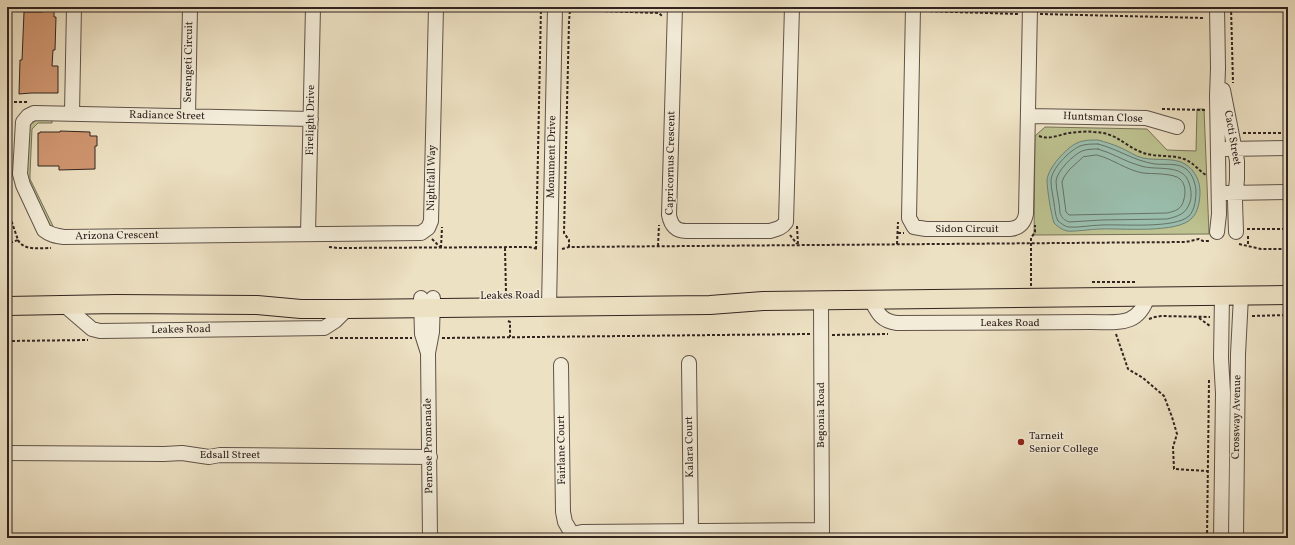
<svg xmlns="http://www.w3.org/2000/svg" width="1295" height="545" font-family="Vollkorn,serif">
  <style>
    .green { fill: #bdc290; stroke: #777358 }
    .water { fill: #9abead; stroke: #708075 }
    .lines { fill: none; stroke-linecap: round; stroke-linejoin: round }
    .shore { stroke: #667166; stroke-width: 1 }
    .building { fill: #d09670; stroke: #312420 }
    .minor-casing { stroke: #605349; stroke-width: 16 }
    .major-casing { stroke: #312420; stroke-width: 20 }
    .path { stroke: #312420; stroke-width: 2; stroke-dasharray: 3 2; stroke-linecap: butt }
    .minor { stroke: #f3ecd8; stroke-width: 14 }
    .major { stroke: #ede1c3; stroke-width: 18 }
    .poi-dot { fill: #8f2418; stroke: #f3ecd8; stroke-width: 1.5 }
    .labels { text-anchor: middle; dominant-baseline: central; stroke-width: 3; stroke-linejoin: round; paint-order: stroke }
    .street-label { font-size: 11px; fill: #312420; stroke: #f3ecd8 }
    .poi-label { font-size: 11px; fill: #312420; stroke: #f3ecd8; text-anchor: start }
  </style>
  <rect width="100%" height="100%" fill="#ede1c3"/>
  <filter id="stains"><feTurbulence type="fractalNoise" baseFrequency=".005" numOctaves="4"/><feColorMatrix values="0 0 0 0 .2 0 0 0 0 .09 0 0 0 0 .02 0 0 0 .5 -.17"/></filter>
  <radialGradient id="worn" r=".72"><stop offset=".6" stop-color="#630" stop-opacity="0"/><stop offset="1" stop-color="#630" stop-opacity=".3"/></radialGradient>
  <!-- green -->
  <path class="green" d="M1197,109h7l5,125 -175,1 1,-99 10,-9 102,2 20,21 29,1z
    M52,119v4h-14l-6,6 -2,45v5l23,47 -2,2 -25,-51 3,-51 7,-6z"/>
  <!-- water -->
  <path class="water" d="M1098,140c7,2 14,4 21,7 8,3 15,9 24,11 13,3 31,-1 42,6 10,6 15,17 15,28 0,9 -2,20 -8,26 -14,16 -71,10 -92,11 -7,0 -28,3 -33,2 -5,-1 -10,-5 -13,-8 -3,-9 -7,-34 -7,-43 1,-12 19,-32 30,-37 6,-3 14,-3 21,-3z"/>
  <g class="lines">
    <!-- shore -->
    <path class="shore" d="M1098,144c20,5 36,17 57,20 9,1 20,-1 28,3 8,4 12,14 13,23 0,8 -1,20 -7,26 -14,13 -68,8 -87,9 -10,0 -24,3 -34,2 -4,-1 -7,-4 -10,-6 -3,-6 -3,-12 -4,-18 -1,-7 -3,-15 -3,-22 0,-12 18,-30 29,-35 5,-2 12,-2 18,-2z
      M1098,149c15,4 27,13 43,17 16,5 42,-3 48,17 2,6 3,13 1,19 -4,12 -11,14 -23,17l-65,1 -33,2c-5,-2 -7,-4 -9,-9 0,-10 -4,-22 -4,-32 1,-10 17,-26 26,-30 5,-2 11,-2 16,-2z
      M1097,155c16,4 29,15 46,18 9,1 31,0 37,6 5,4 6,13 4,20 -2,10 -8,12 -17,14l-98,2 -3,-3 -4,-30 2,-5 5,-7 14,-13z"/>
  </g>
  <!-- building -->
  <path class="building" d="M43,10h11v7h2l-1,33h-2l-1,16h6v27h-27l-12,1 1,-34h2l2,-48h19z
    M60,131l30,1v4h7v10h-2v23l-36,1v-4h-21v-33h2v-1h20z"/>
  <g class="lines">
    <defs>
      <path id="minor" d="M675,7l-6,208c2,10 6,16 17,16h84c7,-2 12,-3 16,-9l6,-215
        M913,7l-4,211 5,9 12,2h84c9,-1 14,-5 16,-15l4,-207
        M1223,90l14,71v18l-2,22 1,31
        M72,113l2,-106
        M188,116l2,-109
        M1028,116l118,2 31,9
        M311,119l-277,-6 -6,3 -5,6 -3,52 3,11 21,45c6,5 12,6 20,7l357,-4 7,-5 3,-7 5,-214
        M1226,149l62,-1
        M1227,193l61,-1
        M1217,232l2,-18 -2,-118 1,-28 -1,-61
        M308,234l5,-227
        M421,298l1,36 6,19
        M821,300l1,238
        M871,300c7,13 10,21 26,23l194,-1c27,0 47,5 57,-26
        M64,305l28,24 8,2 224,-3 11,-7 12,-12
        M549,307l6,-300
        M689,363l2,168
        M561,365l2,147 2,10 7,12
        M7,453l157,1 18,-1 27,4 11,-2 210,2
        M430,538l-2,-185 4,-21 1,-34
        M568,538l4,-4 10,-2 240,-2
        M1221,538l2,-145 -2,-35 1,-62
        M1236,538l2,-184 3,-58"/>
      <path id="major" d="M7,306l109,-2 141,1 44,4h46l363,-4 53,-4 525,-6"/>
    </defs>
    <!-- minor casing -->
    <use href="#minor" class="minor-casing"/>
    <!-- major casing -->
    <use href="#major" class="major-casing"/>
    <!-- path -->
    <path class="path" d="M1231,7l2,76
      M803,9l99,2
      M566,10h4l-1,11 -5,212 5,7v7
      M570,10l89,3 4,4
      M448,11l4,-3 92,1
      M925,11l93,3
      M649,12v-5
      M1040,14l165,4
      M14,102h15
      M1162,109l43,1
      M1243,133h45
      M1039,136c10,4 20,-1 30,-3 8,-1 17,-2 25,-1 23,1 28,12 47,20 14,6 29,2 43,7 9,3 14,11 22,16
      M7,202l3,15 8,23 -11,4
      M797,226l1,19
      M1247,229h41
      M898,233h6
      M790,235l7,9
      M1248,236v10
      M432,239l8,8
      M18,240c6,11 21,8 33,8
      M897,244l1,-22
      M1239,244l22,5h27
      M658,246l1,-21
      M329,247l9,1 191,-1 9,2
      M441,248l1,-21
      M505,248l1,45
      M536,249l5,-242
      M562,249l7,-2 617,-5 13,-3 4,2h6
      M1092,282h44
      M1031,286v-48l4,-6v-7
      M1252,316l36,-1
      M1199,318l11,8
      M1149,319l6,-2 6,-1 49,1
      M508,321l2,1v15
      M1116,334l12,35 15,9 21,18 8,21 5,17 -4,13 1,22 33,2
      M832,335l56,-1
      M330,338h82
      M442,338l368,-4
      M7,341l81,-1
      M1207,538l2,-158"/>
    <!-- minor -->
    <use href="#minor" class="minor"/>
    <!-- major -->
    <use href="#major" class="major"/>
  </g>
  <!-- markers -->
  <circle class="poi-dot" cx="1021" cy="442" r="4"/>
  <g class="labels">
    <!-- street labels -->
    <g class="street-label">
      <text transform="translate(189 62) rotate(-89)">Serengeti Circuit</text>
      <text transform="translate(167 116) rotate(1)">Radiance Street</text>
      <text transform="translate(1103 118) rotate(2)">Huntsman Close</text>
      <text transform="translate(311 120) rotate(-89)">Firelight Drive</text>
      <text transform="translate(1232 138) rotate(80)">Cacti Street</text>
      <text transform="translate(552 157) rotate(-89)">Monument Drive</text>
      <text transform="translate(671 163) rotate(-89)">Capricornus Crescent</text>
      <text transform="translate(432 178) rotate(-89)">Nightfall Way</text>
      <text x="967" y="229">Sidon Circuit</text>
      <text transform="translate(117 236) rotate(-1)">Arizona Crescent</text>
      <text transform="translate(510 296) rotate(-1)">Leakes Road</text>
      <text x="1010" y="323">Leakes Road</text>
      <text transform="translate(181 330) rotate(-1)">Leakes Road</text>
      <text transform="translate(821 415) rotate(-90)">Begonia Road</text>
      <text transform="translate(1237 417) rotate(-89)">Crossway Avenue</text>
      <text transform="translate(429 446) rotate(-91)">Penrose Promenade</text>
      <text transform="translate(690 447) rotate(-91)">Kalara Court</text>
      <text transform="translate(562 450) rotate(-91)">Fairlane Court</text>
      <text x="230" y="455">Edsall Street</text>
    </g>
    <!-- poi labels -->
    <g class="poi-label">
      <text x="1029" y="436">Tarneit<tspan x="1029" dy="13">Senior College</tspan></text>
    </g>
  </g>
  <!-- margin -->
  <rect width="1295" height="545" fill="none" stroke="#ede1c3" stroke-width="24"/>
  <rect x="8" y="8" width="1279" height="529" fill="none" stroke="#312420" stroke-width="2"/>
  <rect x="12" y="12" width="1271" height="521" fill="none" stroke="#312420"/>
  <rect width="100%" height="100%" filter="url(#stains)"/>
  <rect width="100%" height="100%" fill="url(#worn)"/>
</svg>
